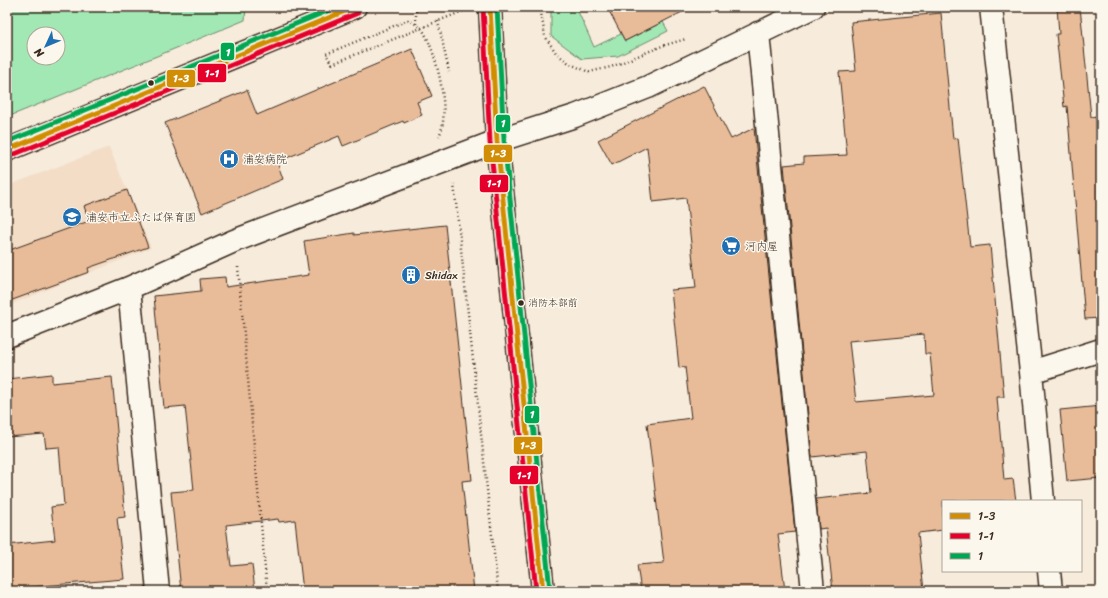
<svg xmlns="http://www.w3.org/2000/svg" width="1108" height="598" font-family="Sriracha,'Klee One',sans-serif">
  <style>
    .built { fill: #f3ddc7 }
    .green { fill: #a2e8b5; stroke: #6e896a; fill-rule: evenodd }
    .building { fill: #e9bc99; stroke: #3b2a1e; fill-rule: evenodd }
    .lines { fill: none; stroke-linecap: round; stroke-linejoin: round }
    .street-casing { stroke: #3b2a1e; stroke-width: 25 }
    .secondary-casing { stroke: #3b2a1e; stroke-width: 25 }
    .path { stroke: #3b2a1e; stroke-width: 2.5; stroke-dasharray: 1 3; stroke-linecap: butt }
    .street { stroke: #fbf7ec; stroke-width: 22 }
    .secondary { stroke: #fbf7ec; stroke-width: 22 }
    .path-bridge { stroke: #3b2a1e; stroke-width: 2.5; stroke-dasharray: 1 3; stroke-linecap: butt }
    .bus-1-casing { stroke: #fbf7ec; stroke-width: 8 }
    .bus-2-casing { stroke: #fbf7ec; stroke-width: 8 }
    .bus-3-casing { stroke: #fbf7ec; stroke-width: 8 }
    .bus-1 { stroke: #d18d06; stroke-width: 5 }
    .bus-2 { stroke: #e4002b; stroke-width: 5 }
    .bus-3 { stroke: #00a651; stroke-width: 5 }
    .bus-dot { fill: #3b2a1e; stroke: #fbf7ec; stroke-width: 1.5 }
    .labels { text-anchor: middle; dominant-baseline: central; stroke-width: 3; stroke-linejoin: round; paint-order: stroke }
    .bus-label { font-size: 10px; fill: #3b2a1e; stroke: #fbf7ec; text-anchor: start }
    .poi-label { font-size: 11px; fill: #3b2a1e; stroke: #fbf7ec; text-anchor: start }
    .line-badge { stroke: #fbf7ec; stroke-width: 1.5 }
    .badge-label { font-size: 11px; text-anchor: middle; font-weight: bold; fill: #fff }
  </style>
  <rect width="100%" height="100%" fill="#f7ebdb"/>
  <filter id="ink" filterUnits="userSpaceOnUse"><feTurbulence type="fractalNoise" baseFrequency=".025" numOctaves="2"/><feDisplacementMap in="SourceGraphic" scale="8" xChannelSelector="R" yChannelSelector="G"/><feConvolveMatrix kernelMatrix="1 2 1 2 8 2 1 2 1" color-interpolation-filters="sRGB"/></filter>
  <g filter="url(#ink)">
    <!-- built -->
    <path class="built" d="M109,147l42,101 -144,58v-120z"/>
    <!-- green -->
    <path class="green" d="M11,7h235l-1,13 -235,96zM34,34h24v24h-24z
      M551,7h25l18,40 27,-13 4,7 38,-19 5,9 -50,25 -36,3 -31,-23z"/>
    <!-- building -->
    <path class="building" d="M607,7h85l-67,34z
      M1057,7h23l11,110 5,-1 5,54v148l-16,1 -18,-213 -3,1 -8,-73h3z
      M941,13l12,126 5,-1 12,109 20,-2 14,152h-7l7,83 9,-1 3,22h-73v29l-25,3 6,58h-91l-7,-63 -7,1 -3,-30 55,-6 -4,-42 -55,6 -28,-292 20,-2v-6l43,-2 -8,-83 17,-1 -5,-49zM924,334l1,20h5l4,41 -78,7 -7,-61z
      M412,49l20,47 -15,6 5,13 -18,8 -1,-2 -60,25 -4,-10 -62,26 6,17 -81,34 -37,-90 82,-33 10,25z
      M704,86l27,53 23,-11 41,404 -17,2 7,57h-144l-4,-26 27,-2 -17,-139 44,-6 -6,-51 -6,1 -8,-78 25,-2 -10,-90 -33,4 -6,-55 -35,18 -14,-25z
      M127,190l21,57 -60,21 1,4 -82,30v-51l82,-30 -5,-15z
      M445,225l27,255 -10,1 12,110h-171l-8,-71 -16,2 -1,-3 -52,6 5,41 21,-2 3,27h-74l-10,-99 23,-2 -9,-84 -21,2 -10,-112 47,-5 -1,-12 25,-2 1,10 83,-12 -5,-34 50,-8v2z
      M52,374v9l60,-6 13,140 -8,1 7,61 -117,10v-44l48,-5 -4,-33 13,-2 -5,-58 -13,1 -2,-14 -37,3v-58z
      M1101,406v72l-34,3 -7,-71z"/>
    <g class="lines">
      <defs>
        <path id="street" d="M758,33l55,558
          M129,288l29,303
          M7,336l122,-48 105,-47 263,-100 78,-25 73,-29 165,-80"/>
        <path id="secondary" d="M490,7l7,134 46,450
          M991,7l40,365 12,129
          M7,150l348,-143
          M1031,372l70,-22
          M1049,571l2,20"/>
      </defs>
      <!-- street casing -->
      <use href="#street" class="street-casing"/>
      <!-- secondary casing -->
      <use href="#secondary" class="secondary-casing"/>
      <!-- path -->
      <path class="path" d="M416,7v17
        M540,7l5,29 11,17 14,11 19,8 22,-5 51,-21 24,-7
        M438,21l11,51
        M332,64l-6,-10 82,-34c6,3 14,7 17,14 12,22 26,79 14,102
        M454,184l44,407
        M238,267l29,324"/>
      <!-- street -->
      <use href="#street" class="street"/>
      <!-- secondary -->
      <use href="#secondary" class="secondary"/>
      <!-- path-bridge -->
      <path class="path-bridge" d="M332,64l141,-57"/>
      <defs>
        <path id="bus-1" d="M490,7l7,134 46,450
          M7,150l348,-143"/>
        <path id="bus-2" d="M483,7l7,135 46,449
          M10,156l348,-143"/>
        <path id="bus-3" d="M497,7l7,133 46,450
          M7,142l330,-135"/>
      </defs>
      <!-- bus-1 casing -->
      <use href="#bus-1" class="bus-1-casing"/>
      <!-- bus-2 casing -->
      <use href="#bus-2" class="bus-2-casing"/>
      <!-- bus-3 casing -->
      <use href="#bus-3" class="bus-3-casing"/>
      <!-- bus-1 -->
      <use href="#bus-1" class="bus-1"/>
      <!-- bus-2 -->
      <use href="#bus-2" class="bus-2"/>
      <!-- bus-3 -->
      <use href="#bus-3" class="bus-3"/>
    </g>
  </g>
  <!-- icons -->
  <defs>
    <symbol id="hospital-disc" viewBox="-11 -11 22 22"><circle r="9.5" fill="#1f6fb2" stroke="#fbf7ec"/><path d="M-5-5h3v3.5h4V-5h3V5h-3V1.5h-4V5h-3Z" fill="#fff"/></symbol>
    <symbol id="school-disc" viewBox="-11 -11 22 22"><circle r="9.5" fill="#1f6fb2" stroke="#fbf7ec"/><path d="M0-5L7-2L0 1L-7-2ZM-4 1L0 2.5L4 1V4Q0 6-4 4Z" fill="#fff"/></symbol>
    <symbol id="supermarket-disc" viewBox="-11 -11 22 22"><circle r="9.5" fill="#1f6fb2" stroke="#fbf7ec"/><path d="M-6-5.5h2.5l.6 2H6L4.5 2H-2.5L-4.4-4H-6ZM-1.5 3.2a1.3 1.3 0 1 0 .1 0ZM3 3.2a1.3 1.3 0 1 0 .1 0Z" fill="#fff"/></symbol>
    <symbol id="building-disc" viewBox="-11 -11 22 22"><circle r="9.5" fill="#1f6fb2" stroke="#fbf7ec"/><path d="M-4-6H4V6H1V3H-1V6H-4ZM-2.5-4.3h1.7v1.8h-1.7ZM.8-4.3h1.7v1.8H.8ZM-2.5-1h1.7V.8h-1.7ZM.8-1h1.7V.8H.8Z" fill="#fff"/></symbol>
  </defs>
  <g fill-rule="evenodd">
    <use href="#hospital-disc" x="218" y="148" width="22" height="22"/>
    <use href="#school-disc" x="61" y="206" width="22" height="22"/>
    <use href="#supermarket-disc" x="720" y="235" width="22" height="22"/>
    <use href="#building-disc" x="400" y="264" width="22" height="22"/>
  </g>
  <!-- markers -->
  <g class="bus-dot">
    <circle cx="151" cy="83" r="3.5"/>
    <circle cx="521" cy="303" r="3.5"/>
  </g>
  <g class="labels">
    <!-- bus labels -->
    <g class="bus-label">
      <text x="528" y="303">消防本部前</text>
    </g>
    <!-- poi labels -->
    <g class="poi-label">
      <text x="243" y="159">浦安病院</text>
      <text x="86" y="217">浦安市立ふたば保育園</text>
      <text x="745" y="246">河内屋</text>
      <text x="425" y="275">Shidax</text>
    </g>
  </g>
  <g class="line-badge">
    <rect x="220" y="42" width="15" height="19" rx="4" fill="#00a651"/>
    <rect x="197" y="63" width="30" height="20" rx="4" fill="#e4002b"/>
    <rect x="166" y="69" width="30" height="19" rx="4" fill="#d18d06"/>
    <rect x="495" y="114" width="16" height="19" rx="4" fill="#00a651"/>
    <rect x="483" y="144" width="30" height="19" rx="4" fill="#d18d06"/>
    <rect x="479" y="174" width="30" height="19" rx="4" fill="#e4002b"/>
    <rect x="524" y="405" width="16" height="19" rx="4" fill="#00a651"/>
    <rect x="513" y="436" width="30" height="19" rx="4" fill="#d18d06"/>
    <rect x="509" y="465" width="30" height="20" rx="4" fill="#e4002b"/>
  </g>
  <g class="badge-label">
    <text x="228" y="56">1</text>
    <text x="212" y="77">1-1</text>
    <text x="181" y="82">1-3</text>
    <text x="503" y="127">1</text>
    <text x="498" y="157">1-3</text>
    <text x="494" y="187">1-1</text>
    <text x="532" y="418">1</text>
    <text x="528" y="449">1-3</text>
    <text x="524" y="479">1-1</text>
  </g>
  <!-- margin -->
  <rect width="1108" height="598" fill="none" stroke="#fbf7ec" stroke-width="24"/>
  <rect x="12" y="12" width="1084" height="574" fill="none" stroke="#3b2a1e" stroke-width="1.5" filter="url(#ink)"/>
  <!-- legend -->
  <rect x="942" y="500" width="140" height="72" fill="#fbf7ec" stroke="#aea59a"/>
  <rect x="950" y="513" width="20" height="6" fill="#d18d06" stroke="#aea59a"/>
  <text x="978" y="520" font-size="12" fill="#3b2a1e">1-3</text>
  <rect x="950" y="533" width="20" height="6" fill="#e4002b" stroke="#aea59a"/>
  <text x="978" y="540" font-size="12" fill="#3b2a1e">1-1</text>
  <rect x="950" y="553" width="20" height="6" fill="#00a651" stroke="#aea59a"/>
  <text x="978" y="560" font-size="12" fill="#3b2a1e">1</text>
  <!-- north arrow -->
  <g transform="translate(46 46) rotate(226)"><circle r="19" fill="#fbf7ec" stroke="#aea59a"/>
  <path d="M0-3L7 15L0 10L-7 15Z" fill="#1f6fb2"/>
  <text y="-6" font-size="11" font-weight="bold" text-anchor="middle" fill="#3b2a1e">N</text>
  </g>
</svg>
